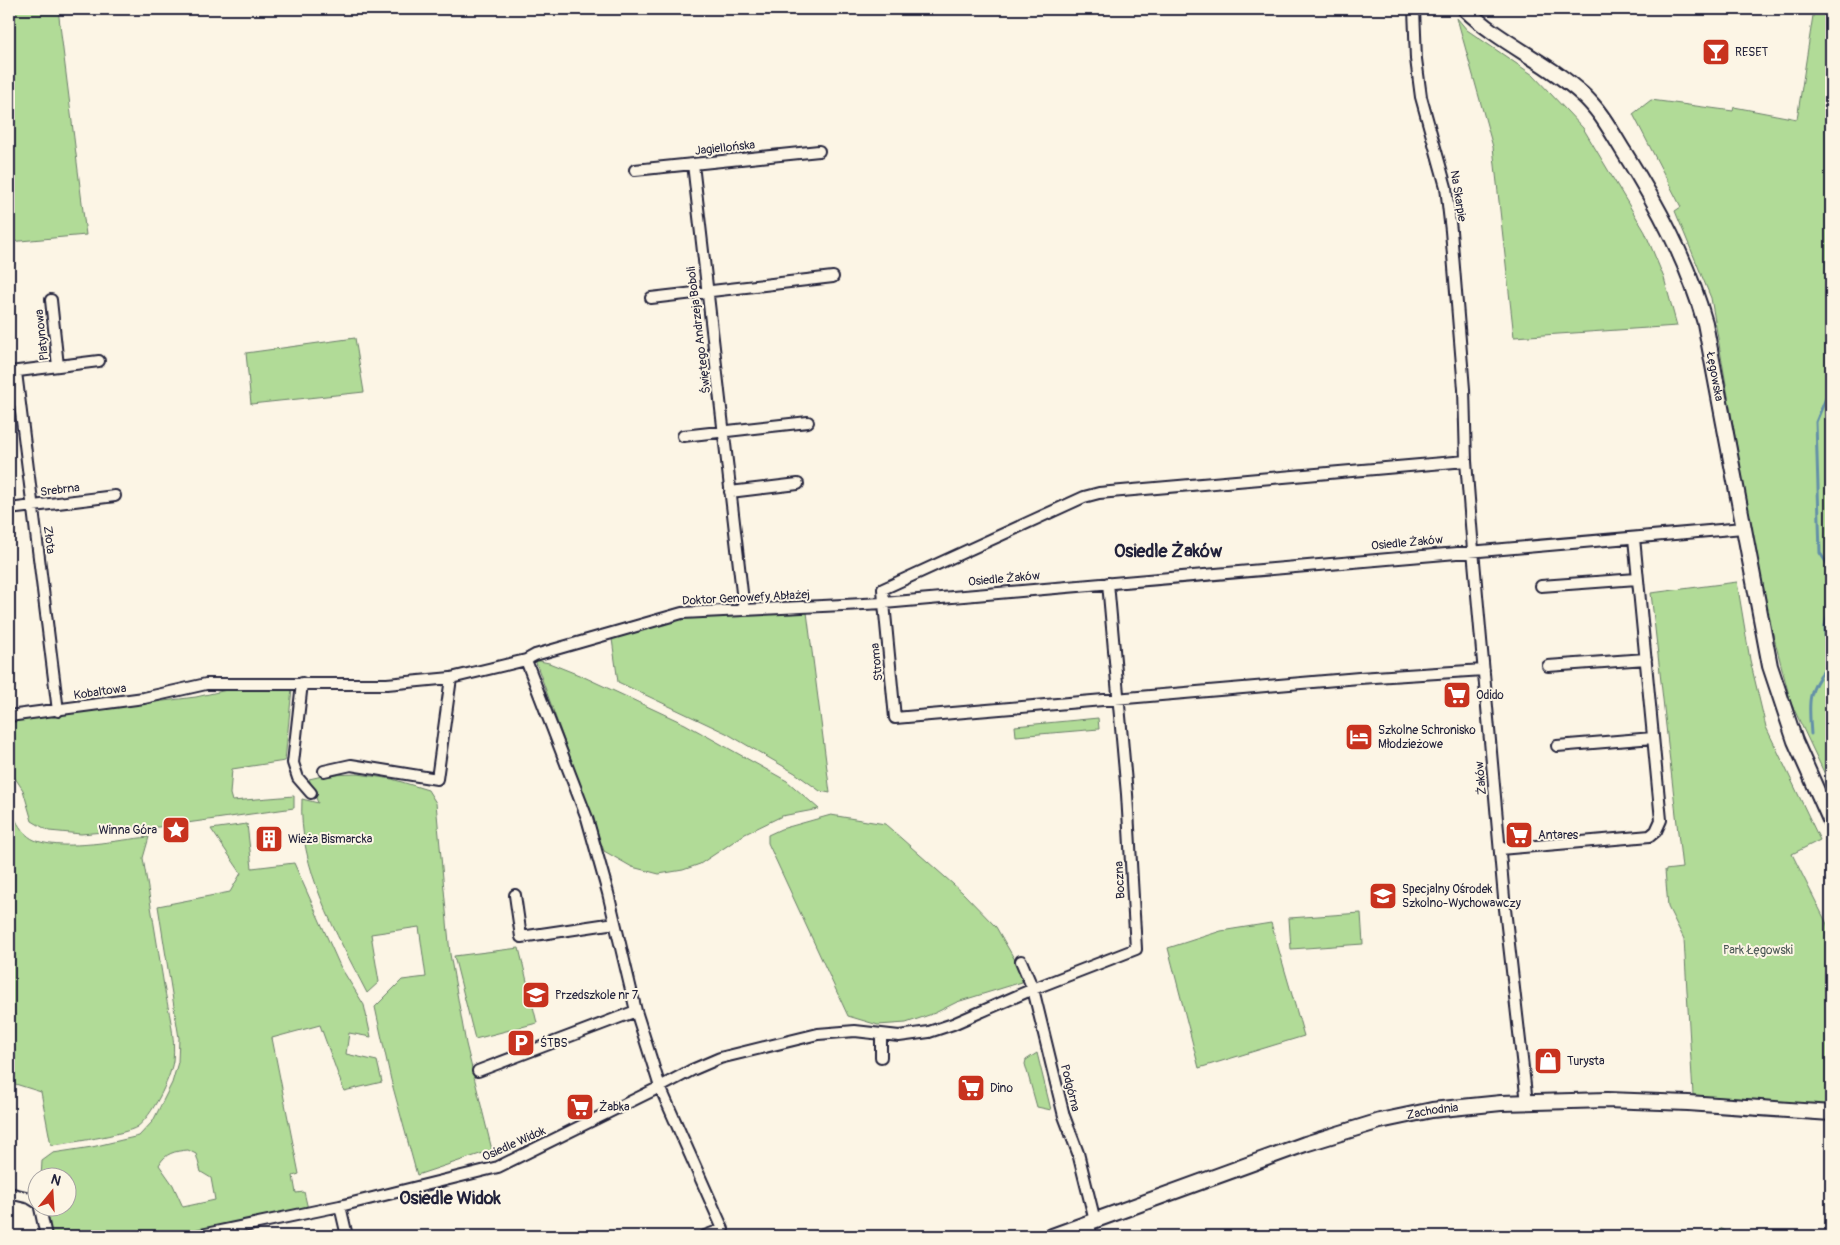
<svg xmlns="http://www.w3.org/2000/svg" width="1840" height="1245" font-family="Pangolin,sans-serif">
  <style>
    .green { fill: #b1db97; stroke: #6a7e69; fill-rule: evenodd }
    .lines { fill: none; stroke-linecap: round; stroke-linejoin: round }
    .stream { stroke: #6490a8; stroke-width: 3 }
    .street-casing { stroke: #22223b; stroke-width: 14 }
    .secondary-casing { stroke: #22223b; stroke-width: 18 }
    .street { stroke: #fcf5e5; stroke-width: 10 }
    .secondary { stroke: #fcf5e5; stroke-width: 14 }
    .labels { text-anchor: middle; dominant-baseline: central; stroke-width: 4; stroke-linejoin: round; paint-order: stroke }
    .poi-label { font-size: 12px; fill: #22223b; stroke: #fcf5e5; text-anchor: start }
    .street-label { font-size: 12px; fill: #22223b; stroke: #fcf5e5 }
    .park-label { font-size: 12px; fill: #4d5a57; stroke: #fcf5e5 }
    .district-label { font-size: 18px; font-weight: bold; fill: #22223b; stroke: #fcf5e5 }
  </style>
  <rect width="100%" height="100%" fill="#fcf5e5"/>
  <filter id="ink" filterUnits="userSpaceOnUse"><feTurbulence type="fractalNoise" baseFrequency=".02" numOctaves="2"/><feDisplacementMap in="SourceGraphic" scale="10" xChannelSelector="R" yChannelSelector="G"/><feConvolveMatrix kernelMatrix="1 2 1 2 8 2 1 2 1" color-interpolation-filters="sRGB"/></filter>
  <g filter="url(#ink)">
    <!-- green -->
    <path class="green" d="M9,9h49l28,226 -77,7z
      M1814,9h17v778l-40,-84 -29,-111 -51,-294 -36,-87 6,-4 -48,-93 18,-14 82,11 1,-4 63,12z
      M1457,18l10,12 66,45 50,53 62,104 19,46 13,48 -163,11 -21,-190z
      M355,338l9,54 -113,12 -5,-51z
      M1737,582l13,78 16,67 54,113 -28,14 39,78v174l-138,-11 -9,-156 -16,-32 -3,-37 17,-2 -31,-275z
      M682,608l1,10 124,-6 23,181 -10,-2 -25,-18 -69,-40 -108,-51 -7,-50z
      M535,660l14,3 35,14 101,47 102,57 32,28 -37,7 -37,18 -45,30 -17,6 -24,4 -27,-7 -28,-16z
      M292,688l-7,73 -53,8 -2,25 2,7 62,-5v12l-136,19 -77,7 -32,-3 -17,-10 -9,-31 -14,-21v-49l187,-23 31,-7z
      M1098,718l1,11 -83,7 -1,-10z
      M358,774l34,5 36,11 8,13 14,151 16,90 26,106 -75,25 -26,-95 -16,-73 27,-27 24,-3 -7,-50 -48,7 8,48 -12,11c-31,-60 -69,-125 -65,-194l16,4 -9,-24 18,-4z
      M9,798c2,16 12,38 28,43 31,10 80,-1 112,-4l-6,21c7,42 14,85 21,128 4,23 12,51 9,75 -3,19 -21,55 -36,66 -11,7 -71,17 -86,18l-10,-53 -32,-10z
      M831,815l54,9 77,68 34,35 27,47 -1,8 -65,20 -22,11 -29,10 -28,2 -30,-9 -80,-173v-8l13,-6z
      M247,824l5,44 42,-5 46,103 24,39 7,32 -22,-4 -3,21 31,7 5,21 -38,9 -24,-66 -48,13 27,136 -6,2 3,17 8,-1 4,17 -135,27h-122l-5,-28h22v-30h-27l1,-17 11,-8 39,-6 47,-11 14,-15 19,-38 6,-21 1,-24 -21,-132 72,-14 11,-19 -30,-44zM188,1150l8,4 5,18 10,6 4,22 -32,7 -10,-22 -14,-20c6,-12 16,-14 29,-15z
      M1361,913l2,31 -72,5 -2,-31z
      M1271,923l33,113 -105,32 -31,-120 53,-17z
      M519,948l18,75 -62,16 -21,-83z
      M1037,1053l14,57 -14,-3 -12,-43 1,-4z
      M1720,1228l15,8h-20z"/>
    <g class="lines">
      <!-- stream -->
      <path class="stream" d="M1828,565l-8,-12 -4,-131 15,-36
        M1811,734c-2,-30 -5,-41 15,-66l-1,-42 6,-25 -3,-14"/>
      <defs>
        <path id="street" d="M1414,9l2,50 5,38 25,90 5,44 13,158 2,72 7,89 32,359 22,194
          M693,164l51,446
          M635,170l184,-19
          M651,298l182,-21
          M51,300l7,66
          M10,372l89,-11
          M16,372l42,339
          M683,436l125,-14
          M1466,461l-367,32 -15,4 -201,92 1,14 11,115 464,-40 125,-8
          M730,492l68,-8
          M9,509l106,-13
          M1541,586l96,-7
          M526,660l9,-5 147,-42 202,-10 859,-75
          M1548,666l98,-7
          M302,683l-9,80 5,15 13,15
          M9,716l135,-18 62,-14h181l64,-6 75,-18 61,158 21,75 28,118 24,76 63,142 -18,7
          M1557,746l96,-8
          M324,771l27,-6 86,14 14,-101
          M1500,849l150,-13 6,-5 5,-11 -27,-282
          M515,895l6,42 94,-14
          M1021,961l12,28 31,127 14,37 17,68
          M881,1057v-22
          M478,1071l158,-60
          M9,1193l21,5 8,5
          M40,1208l6,28
          M1088,1223l4,13
          M196,1236l144,-30
          M347,1236l-7,-30 158,-39 162,-80 32,-17 28,-12 98,-24 37,-3 44,5 30,-4 24,-8 80,-35 103,-40 -9,-155 -19,-211"/>
        <g id="secondary">
          <path id="s1" d="M1465,9c35,34 81,52 117,85 18,16 29,37 42,58 34,54 64,110 81,171l65,343 25,75 36,81"/>
          <path id="s2" d="M1052,1236l253,-92 75,-23 52,-11 69,-7 106,-3 81,3 143,10"/>
        </g>
      </defs>
      <!-- street casing -->
      <use href="#street" class="street-casing"/>
      <!-- secondary casing -->
      <use href="#secondary" class="secondary-casing"/>
      <!-- street -->
      <use href="#street" class="street"/>
      <!-- secondary -->
      <use href="#secondary" class="secondary"/>
    </g>
  </g>
  <!-- icons -->
  <defs>
    <symbol id="bar-square" viewBox="-11 -11 22 22"><rect x="-9" y="-9" width="18" height="18" rx="4" fill="#c8321e" stroke="#fcf5e5"/><path d="M-6-5H6L.8 .8V4.5H3.5V6h-7V4.5H-.8V.8Z" fill="#fff"/></symbol>
    <symbol id="supermarket-square" viewBox="-11 -11 22 22"><rect x="-9" y="-9" width="18" height="18" rx="4" fill="#c8321e" stroke="#fcf5e5"/><path d="M-6-5.5h2.5l.6 2H6L4.5 2H-2.5L-4.4-4H-6ZM-1.5 3.2a1.3 1.3 0 1 0 .1 0ZM3 3.2a1.3 1.3 0 1 0 .1 0Z" fill="#fff"/></symbol>
    <symbol id="hotel-square" viewBox="-11 -11 22 22"><rect x="-9" y="-9" width="18" height="18" rx="4" fill="#c8321e" stroke="#fcf5e5"/><path d="M-6-4.5h1.5V1H6V5H4.5V3h-9V5H-6ZM-4 0a1.8 1.8 0 1 1 3.6 0ZM.5 0V-2.5h3Q6-2.5 6 0Z" fill="#fff"/></symbol>
    <symbol id="sight-square" viewBox="-11 -11 22 22"><rect x="-9" y="-9" width="18" height="18" rx="4" fill="#c8321e" stroke="#fcf5e5"/><path d="M0-6L1.8-2.2L6-1.7L2.9 1.2L3.7 5.4L0 3.3L-3.7 5.4L-2.9 1.2L-6-1.7L-1.8-2.2Z" fill="#fff"/></symbol>
    <symbol id="building-square" viewBox="-11 -11 22 22"><rect x="-9" y="-9" width="18" height="18" rx="4" fill="#c8321e" stroke="#fcf5e5"/><path d="M-4-6H4V6H1V3H-1V6H-4ZM-2.5-4.3h1.7v1.8h-1.7ZM.8-4.3h1.7v1.8H.8ZM-2.5-1h1.7V.8h-1.7ZM.8-1h1.7V.8H.8Z" fill="#fff"/></symbol>
    <symbol id="school-square" viewBox="-11 -11 22 22"><rect x="-9" y="-9" width="18" height="18" rx="4" fill="#c8321e" stroke="#fcf5e5"/><path d="M0-5L7-2L0 1L-7-2ZM-4 1L0 2.5L4 1V4Q0 6-4 4Z" fill="#fff"/></symbol>
    <symbol id="parking-square" viewBox="-11 -11 22 22"><rect x="-9" y="-9" width="18" height="18" rx="4" fill="#c8321e" stroke="#fcf5e5"/><path d="M-3.5-5.5H1a3.5 3.5 0 0 1 0 7H-1V5.5H-3.5ZM-1-3.4V-.6H.8a1.4 1.4 0 0 0 0-2.8Z" fill="#fff"/></symbol>
    <symbol id="shop-square" viewBox="-11 -11 22 22"><rect x="-9" y="-9" width="18" height="18" rx="4" fill="#c8321e" stroke="#fcf5e5"/><path d="M-5-2.5h2.3a2.7 3.5 0 0 1 5.4 0H5L5.5 6h-11ZM-1.5-2.5h3a1.5 2.3 0 0 0-3 0Z" fill="#fff"/></symbol>
  </defs>
  <g fill-rule="evenodd">
    <use href="#bar-square" x="1700" y="36" width="32" height="32"/>
    <use href="#supermarket-square" x="1441" y="679" width="32" height="32"/>
    <use href="#hotel-square" x="1343" y="721" width="32" height="32"/>
    <use href="#sight-square" x="160" y="814" width="32" height="32"/>
    <use href="#supermarket-square" x="1503" y="819" width="32" height="32"/>
    <use href="#building-square" x="253" y="823" width="32" height="32"/>
    <use href="#school-square" x="1367" y="880" width="32" height="32"/>
    <use href="#school-square" x="520" y="979" width="32" height="32"/>
    <use href="#parking-square" x="505" y="1027" width="32" height="32"/>
    <use href="#shop-square" x="1532" y="1045" width="32" height="32"/>
    <use href="#supermarket-square" x="955" y="1072" width="32" height="32"/>
    <use href="#supermarket-square" x="564" y="1091" width="32" height="32"/>
  </g>
  <g class="labels">
    <!-- poi labels -->
    <g class="poi-label">
      <text x="1735" y="52">RESET</text>
      <text x="1476" y="695">Odido</text>
      <text x="1378" y="730">Szkolne Schronisko<tspan x="1378" dy="14">Młodzieżowe</tspan></text>
      <text x="157" y="830" text-anchor="end">Winna Góra</text>
      <text x="1538" y="835">Antares</text>
      <text x="288" y="839">Wieża Bismarcka</text>
      <text x="1402" y="889">Specjalny Ośrodek<tspan x="1402" dy="14">Szkolno-Wychowawczy</tspan></text>
      <text x="555" y="995">Przedszkole nr 7</text>
      <text x="540" y="1043">ŚTBS</text>
      <text x="1567" y="1061">Turysta</text>
      <text x="990" y="1088">Dino</text>
      <text x="599" y="1107">Żabka</text>
    </g>
    <!-- street labels -->
    <g class="street-label">
      <text transform="translate(725 148) rotate(-6)">Jagiellońska</text>
      <text transform="translate(1458 196) rotate(81)">Na Skarpie</text>
      <text transform="translate(699 330) rotate(-97)">Świętego Andrzeja Boboli</text>
      <text transform="translate(42 335) rotate(-96)">Platynowa</text>
      <text stroke="none"><textPath href="#s1" startOffset="461">Łęgowska</textPath></text>
      <text transform="translate(60 490) rotate(-7)">Srebrna</text>
      <text transform="translate(49 540) rotate(83)">Złota</text>
      <text transform="translate(1407 543) rotate(-5)">Osiedle Żaków</text>
      <text transform="translate(1004 579) rotate(-5)">Osiedle Żaków</text>
      <text transform="translate(746 598) rotate(-3)">Doktor Genowefy Abłażej</text>
      <text transform="translate(877 662) rotate(-96)">Stroma</text>
      <text transform="translate(100 692) rotate(-8)">Kobaltowa</text>
      <text transform="translate(1481 778) rotate(-95)">Żaków</text>
      <text transform="translate(1120 880) rotate(-93)">Boczna</text>
      <text transform="translate(1070 1088) rotate(76)">Podgórna</text>
      <text stroke="none"><textPath href="#s2" startOffset="401">Zachodnia</textPath></text>
      <text transform="translate(514 1144) rotate(-24)">Osiedle Widok</text>
    </g>
    <!-- park labels -->
    <g class="park-label">
      <text x="1758" y="950">Park Łęgowski</text>
    </g>
    <!-- district labels -->
    <g class="district-label">
      <text x="1168" y="551">Osiedle Żaków</text>
      <text x="450" y="1198">Osiedle Widok</text>
    </g>
  </g>
  <!-- margin -->
  <rect width="1840" height="1245" fill="none" stroke="#fcf5e5" stroke-width="30"/>
  <rect x="15" y="15" width="1810" height="1215" fill="none" stroke="#22223b" stroke-width="2" filter="url(#ink)"/>
  <!-- north arrow -->
  <g transform="translate(52 1192) rotate(18)"><circle r="24" fill="#fcf5e5" stroke="#a5a1a1"/>
  <path d="M0-4L9 19L0 12L-9 19Z" fill="#c8321e"/>
  <text y="-8" font-size="14" font-weight="bold" text-anchor="middle" fill="#22223b">N</text>
  </g>
</svg>
